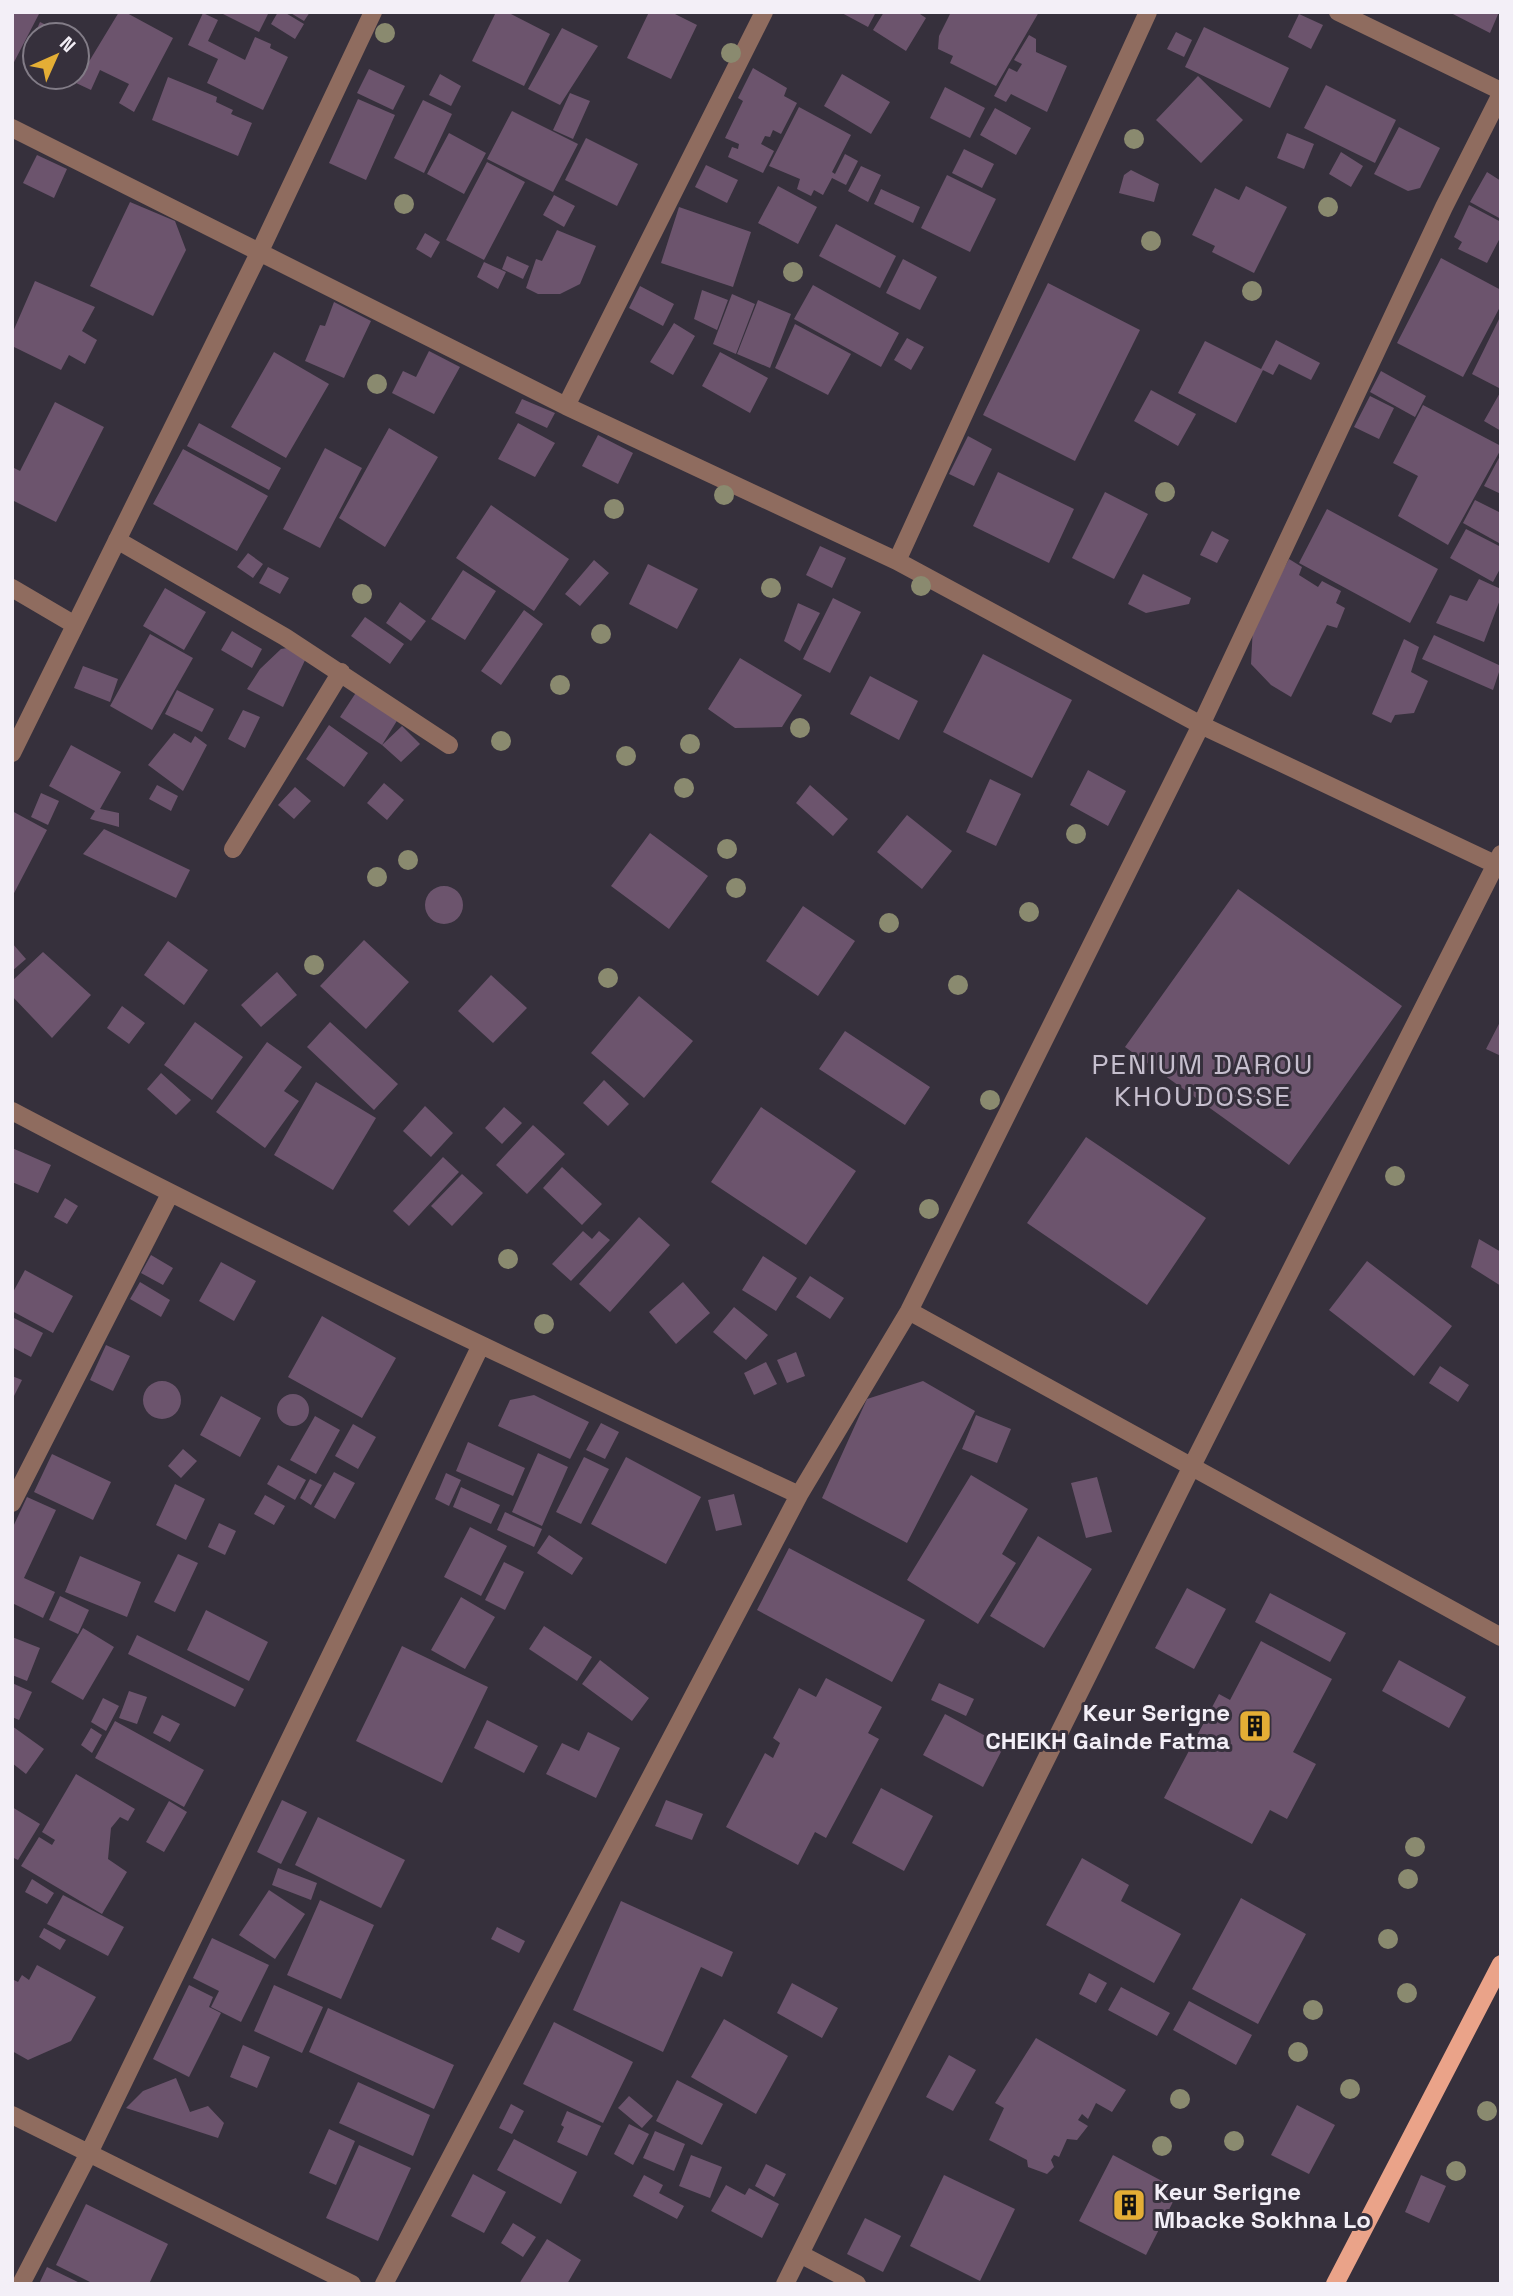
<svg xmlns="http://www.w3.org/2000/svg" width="1513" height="2296" font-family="'Space Grotesk',sans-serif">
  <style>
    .building { fill: #6c546d }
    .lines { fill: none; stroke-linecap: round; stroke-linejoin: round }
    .minor { stroke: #8f6c5f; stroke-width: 18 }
    .major { stroke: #eaa389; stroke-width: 18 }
    .tree { fill: #8a8a6f }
    .labels { text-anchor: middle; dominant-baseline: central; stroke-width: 6; stroke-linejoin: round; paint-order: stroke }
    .poi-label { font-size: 24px; font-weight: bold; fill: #f3eff7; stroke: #36303c; text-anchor: end }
    .quarter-label { font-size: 28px; letter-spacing: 2px; fill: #c6bfce; stroke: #36303c }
  </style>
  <rect width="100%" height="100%" fill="#36303c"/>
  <!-- building -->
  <path class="building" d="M12,12h28l-28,54z
    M119,12h6l48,26 -39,74 -15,-9 10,-19 -29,-14 -9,20 -15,-7z
    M219,12h50l-10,20z
    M278,12h6l20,12 -9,15 -24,-15z
    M289,12h21l-6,9z
    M496,12h11l43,22 -26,52 -52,-25z
    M649,12h22l26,13 -26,54 -44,-21z
    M840,12h36l-8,15z
    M884,12h33l9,6 -20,33 -33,-21z
    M951,12h88l-43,74 -46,-23 3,-7 -15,-7 1,-13z
    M1449,12h50l-9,21z
    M203,13l15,7 -10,21 37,19 10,-23 16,7 -1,4 18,9 -25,53 -56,-27 11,-24 -30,-14z
    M1299,14l24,11 -12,24 -23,-12z
    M40,22l16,8 -2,5h-19v23l-9,-4z
    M1204,27l85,41 -19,40 -85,-41z
    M562,28l36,18 -38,59 -32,-16z
    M1176,32l16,8 -8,17 -17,-8z
    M1029,35l7,4v13l31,14 -20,46 -36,-18 -5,8 -12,-6 15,-28 8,4 5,-8 -8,-4z
    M753,68l34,20 -3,8 13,7 -16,31 -8,-4 -3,7 -5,-1 -4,8 13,7 -11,22 -35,-16 4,-10 6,2 1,-5 -14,-6 18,-37 -5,-3z
    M369,69l36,17 -12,24 -36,-17z
    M440,74l21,12 -10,20 -22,-11z
    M842,74l48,28 -19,32 -47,-28z
    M1198,76l45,44 -42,43 -45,-43z
    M168,77l49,20 -1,5 17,8 -2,4 21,9 -14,33 -86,-36z
    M1326,85l70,35 -21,43 -71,-35z
    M945,87l40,21 -15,30 -40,-20z
    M570,93l20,8 -17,38 -20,-9z
    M358,99l37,16 -29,65 -37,-17z
    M423,100l29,14 -28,59 -30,-15z
    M799,107l52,28 -19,37 3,2 10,-20 13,7 -12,24 -14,-7 -9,17 -9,-5 -3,6 -14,-7 3,-10 -31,-13z
    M995,108l36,20 -15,27 -36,-20z
    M512,111l66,33 -25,48 -66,-33z
    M1399,127l41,21 -20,40 -12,3 -34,-17z
    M449,133l37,20 -22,41 -37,-20z
    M1287,133l27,11 -10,25 -27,-11z
    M586,138l52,26 -21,42 -52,-26z
    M964,149l30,15 -12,24 -30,-15z
    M1341,152l22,14 -12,21 -22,-13z
    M37,155l30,14 -13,29 -31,-15z
    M487,162l38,20 -41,78 -38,-20z
    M706,165l32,15 -11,23 -32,-16z
    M861,166l20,9 -13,27 -20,-11z
    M1131,170l28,14 -5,18 -35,-9 5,-18z
    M1487,172l14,9v38l-31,-17z
    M947,175l49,24 -26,53 -49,-24z
    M778,186l39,21 -19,37 -40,-21z
    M1246,186l41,21 -33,66 -42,-21 3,-6 -23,-11 23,-47 24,12z
    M881,189l39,18 -7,16 -39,-19z
    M554,195l21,11 -11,21 -21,-12z
    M130,202l45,19 11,29 -33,66 -63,-30z
    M1469,205l32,17v14l-14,27 -29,-14 4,-7 -8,-5z
    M679,207l72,25 -18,55 -72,-24z
    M836,224l60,32 -16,32 -61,-32z
    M557,230l39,16 -16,38 -20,10h-22l-12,-6 10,-29 6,2z
    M425,233l15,9 -9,16 -15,-9z
    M507,256l22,10 -6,13 -21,-10z
    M1441,258l60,32v15l-38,72 -66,-34z
    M903,259l34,18 -17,33 -34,-17z
    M484,262l22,10 -8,17 -21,-12z
    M35,281l60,26 -13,24 15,9 -12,24 -16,-9 -8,15 -49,-24v-12z
    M1048,283l92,47 -65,131 -92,-46z
    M813,285l86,48 -18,34 -87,-48z
    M640,286l34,18 -11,22 -34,-18z
    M702,290l26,10 -11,30 -23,-11z
    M732,294l23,10 -19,50 -23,-10z
    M758,300l33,14 -21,54 -33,-14z
    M334,302l37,19 -27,57 -39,-17 15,-36 5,1z
    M1501,315v69l-2,4 -27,-14z
    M674,323l21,13 -22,39 -23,-13z
    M795,324l56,30 -23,41 -53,-27z
    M907,338l17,9 -13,23 -17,-10z
    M1276,340l44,23 -9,17 -32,-16 -6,11 -12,-6z
    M1205,341l58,29 -27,53 -58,-30z
    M429,351l31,16 -26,47 -42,-21 11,-22 13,6z
    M274,352l55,32 -43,74 -55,-31z
    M720,352l48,26 -18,35 -48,-27z
    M1381,371l45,25 -11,21 -45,-25z
    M1151,390l45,24 -18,32 -44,-25z
    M1501,391v40l-17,-10z
    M1370,396l24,12 -15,31 -25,-12z
    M522,399l33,14 -8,15 -32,-15z
    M55,402l49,25 -48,95 -44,-22v-33l8,4z
    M1423,405l78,41v3l-53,96 -50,-29 20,-40 -25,-13z
    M199,423l82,45 -12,22 -82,-44z
    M518,423l37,20 -20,34 -37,-18z
    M389,428l49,29 -53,90 -46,-29z
    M598,435l35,18 -15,31 -36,-18z
    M968,436l24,13 -18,37 -25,-12z
    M325,448l37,20 -42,80 -37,-19z
    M183,449l85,47 -31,55 -84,-47z
    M1501,454v40l-17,-8z
    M998,472l76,37 -25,54 -76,-37z
    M1105,492l43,22 -34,65 -42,-21z
    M1475,500l26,13v26l-2,4 -36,-20z
    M491,505l78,54 -35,52 -78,-53z
    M1327,509l111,60 -28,54 -111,-60z
    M1466,529l35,18v20l-8,15 -43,-24z
    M1212,531l17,9 -12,23 -17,-8z
    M820,546l26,12 -14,30 -26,-13z
    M248,553l15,11 -10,14 -16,-11z
    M1289,559l13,8 -3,8 19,12 4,-6 19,10 -5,12 9,5 -8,20 -10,-3 -36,72 -20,-12 -20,-21 2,-38z
    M594,560l15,13 -29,33 -15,-12z
    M648,564l50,25 -21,40 -48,-25z
    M268,567l21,11 -9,16 -21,-11z
    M463,570l33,21 -31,49 -34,-21z
    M1143,574l48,24 -2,6 -43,9 -18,-9z
    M1479,579l22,10v8l-17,45 -48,-19 14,-28 17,6z
    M165,588l41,24 -22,38 -41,-24z
    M833,598l28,14 -31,61 -27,-14z
    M400,602l26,19 -15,20 -25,-18z
    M798,603l22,10 -20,38 -16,-10z
    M524,610l19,14 -42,61 -20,-14z
    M365,617l39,27 -14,20 -39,-28z
    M232,631l30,18 -10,19 -31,-18z
    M150,634l43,24 -41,72 -42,-24z
    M1434,635l67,31 -8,24 -71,-31z
    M1404,639l15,8 -8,25 17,9 -14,32 -19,2 -4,8 -19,-9z
    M287,648l19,10 -23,49 -36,-18 13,-20 21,-20z
    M983,654l89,46 -40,78 -89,-46z
    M740,658l62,37 -20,32 -47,1 -27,-19z
    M83,666l35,13 -8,23 -36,-14z
    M870,676l48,25 -19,39 -49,-26z
    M177,690l37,19 -12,23 -37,-18z
    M357,691l41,28 -16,26 -42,-28z
    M243,710l17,7 -15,31 -17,-9z
    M329,725l39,28 -24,34 -38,-28z
    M402,726l18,18 -19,18 -19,-17z
    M174,733l17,10 4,-7 12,9 -24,46 -35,-26z
    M71,745l50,27 -21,37 19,4v14l-29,-8 5,-8 -46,-25z
    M1088,770l38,21 -18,35 -38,-21z
    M990,779l31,15 -25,52 -30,-14z
    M384,783l20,17 -17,20 -20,-17z
    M157,785l21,11 -7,15 -22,-12z
    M810,785l38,34 -15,17 -37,-33z
    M295,787l16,14 -17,18 -16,-14z
    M41,793l18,8 -11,24 -17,-8z
    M12,811l35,19 -35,67z
    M907,815l45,36 -30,38 -45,-37z
    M104,829l86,41 -14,28 -93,-44z
    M650,833l58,43 -39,53 -58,-43z
    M425 905a19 19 0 1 1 38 0a19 19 0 1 1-38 0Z
    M1238,889l164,117 -113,159 -164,-118z
    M803,906l52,35 -37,55 -52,-35z
    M364,940l45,42 -43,47 -46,-43z
    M168,941l40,29 -24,35 -40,-30z
    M12,943l14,16 -14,12z
    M43,952l48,43 -39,43 -40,-42v-15z
    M277,972l20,23 -36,32 -20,-22z
    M491,975l36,33 -34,35 -35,-32z
    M639,996l54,45 -49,57 -53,-45z
    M122,1006l23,17 -16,21 -22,-16z
    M1501,1020v36l-15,-7z
    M195,1022l48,35 -31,43 -48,-35z
    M330,1022l68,62 -24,26 -67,-63z
    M845,1031l85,56 -25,38 -86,-56z
    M267,1042l35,25 -18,24 15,10 -34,47 -49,-36z
    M161,1073l30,27 -15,15 -29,-26z
    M604,1080l25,24 -21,22 -25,-23z
    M316,1082l60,36 -43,72 -59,-35z
    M425,1106l28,27 -22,24 -28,-26z
    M504,1107l18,16 -20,21 -17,-16z
    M761,1107l95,64 -50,74 -95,-63z
    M533,1125l32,29 -38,40 -31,-29z
    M1086,1137l120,81 -59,87 -120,-82z
    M12,1148l39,17 -13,28 -26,-11z
    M443,1157l16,15 -50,54 -16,-15z
    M562,1167l40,37 -20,21 -39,-37z
    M462,1174l21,19 -31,33 -21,-20z
    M65,1198l13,8 -11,18 -13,-7z
    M639,1217l31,28 -60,67 -31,-28z
    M583,1231l9,8 7,-8 11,9 -39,41 -19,-17z
    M1479,1239l22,13v34l-30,-19z
    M151,1255l22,13 -10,17 -22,-12z
    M763,1256l34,22 -21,33 -34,-21z
    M1367,1261l85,65 -38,50 -85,-66z
    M221,1262l35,19 -22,40 -35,-20z
    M25,1270l48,26 -20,37 -41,-22v-17z
    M810,1276l34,22 -14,21 -34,-22z
    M140,1282l30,18 -9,17 -31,-18z
    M683,1282l27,31 -34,31 -27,-32z
    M734,1307l34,28 -22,25 -33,-28z
    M322,1316l74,42 -34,60 -74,-41z
    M12,1317l31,16 -12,24 -19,-10z
    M106,1345l24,11 -17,35 -23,-11z
    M796,1352l9,24 -18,7 -10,-23z
    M766,1362l11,22 -23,11 -10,-22z
    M1440,1366l29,19 -11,17 -29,-19z
    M12,1376l10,4 -10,20z
    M143 1400a19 19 0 1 1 38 0a19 19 0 1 1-38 0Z
    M923,1381l52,30 -68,132 -85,-45 45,-99z
    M277 1410a16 16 0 1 1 32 0a16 16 0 1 1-32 0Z
    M534,1395l55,27 -19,37 -72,-33 12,-26z
    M221,1396l40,22 -21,39 -40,-22z
    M976,1415l35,14 -14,34 -35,-14z
    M315,1416l25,14 -24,44 -26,-14z
    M601,1423l18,9 -14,27 -19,-9z
    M353,1424l23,13 -18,32 -23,-13z
    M468,1442l57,26 -12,28 -57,-25z
    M183,1449l14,12 -16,17 -13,-12z
    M538,1453l30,14 -26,59 -30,-14z
    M52,1454l59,28 -18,38 -59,-28z
    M584,1457l25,12 -28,55 -25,-12z
    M626,1457l75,40 -35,67 -75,-40z
    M278,1465l28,15 -11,20 -28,-16z
    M334,1472l21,11 -20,36 -21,-12z
    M446,1473l15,7 -12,26 -14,-7z
    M971,1475l57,34 -26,45 14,9 -38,61 -71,-44z
    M1097,1477l15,55 -26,6 -15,-55z
    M310,1479l12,6 -11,20 -11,-7z
    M175,1484l30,15 -19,41 -30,-15z
    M461,1487l39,18 -9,19 -38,-17z
    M734,1494l8,31 -26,6 -8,-31z
    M265,1495l20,11 -11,19 -20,-11z
    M27,1497l29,13 -32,68 31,14 -12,26 -31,-15v-74z
    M505,1512l37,17 -8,18 -37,-17z
    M219,1523l17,8 -11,24 -17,-8z
    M470,1527l37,19 -26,50 -37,-19z
    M549,1535l34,23 -11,17 -35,-22z
    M1038,1536l54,33 -48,79 -54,-32z
    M789,1548l136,72 -33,62 -135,-72z
    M178,1554l20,9 -23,49 -21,-10z
    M80,1556l61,26 -14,35 -62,-25z
    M504,1562l20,10 -19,38 -20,-10z
    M1187,1588l39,21 -32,60 -39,-21z
    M1270,1593l76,40 -16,29 -75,-40z
    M60,1596l29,14 -11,24 -29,-14z
    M461,1597l34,20 -30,52 -34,-19z
    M206,1610l62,32 -19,39 -62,-31z
    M544,1626l48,31 -15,24 -48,-32z
    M83,1628l31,19 -31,53 -32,-18z
    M137,1635l107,54 -9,18 -107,-53z
    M12,1637l28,11 -13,33 -15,-6z
    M1261,1641l71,38 -39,73 23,12 -29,55 -17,-9 -18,34 -88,-46 55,-104 11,6z
    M402,1646l86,41 -46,96 -86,-42z
    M600,1660l49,38 -17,23 -50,-37z
    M1399,1660l67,37 -17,31 -67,-37z
    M826,1678l56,29 -14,26 11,6 -53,99 -11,-6 -17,33 -72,-38 39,-74 8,5 7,-15 -7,-5 26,-50 17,9z
    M12,1683l20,9 -13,28 -7,-3z
    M939,1683l35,16 -8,17 -35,-16z
    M129,1691l18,6 -10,27 -18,-6z
    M103,1698l16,8 -13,25 -15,-9z
    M945,1714l59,32 -21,41 -60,-32z
    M162,1715l18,9 -10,18 -17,-9z
    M487,1720l51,26 -14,27 -50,-25z
    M115,1721l89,49 -20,37 -89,-49z
    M12,1726l32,23 -18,25 -14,-11z
    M91,1728l11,7 -10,18 -11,-8z
    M588,1732l32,16 -24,50 -50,-24 16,-31 17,8z
    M76,1774l59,35 -7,12 -8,-4 -9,11 -3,31 19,13 -25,42 -81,-48 18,-29 13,8 3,-5 -13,-8z
    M881,1788l52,28 -29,55 -52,-28z
    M282,1800l25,12 -26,52 -24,-12z
    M666,1800l37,14 -11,26 -37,-14z
    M169,1801l18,11 -23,40 -18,-10z
    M12,1807l28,17 -22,36 -6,-3z
    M318,1817l87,43 -24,48 -86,-43z
    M1082,1858l47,27 -8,16 60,33 -27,49 -108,-58z
    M278,1868l39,15 -6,17 -39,-15z
    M32,1879l22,14 -7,11 -22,-12z
    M269,1890l36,24 -30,45 -36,-24z
    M63,1895l61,32 -16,29 -61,-32z
    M1241,1898l65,36 -48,90 -66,-35z
    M320,1900l54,25 -33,74 -54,-24z
    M621,1901l112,51 -11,25 -21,-10 -38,85 -90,-42z
    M497,1927l28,14 -6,12 -28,-14z
    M44,1928l22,12 -6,10 -21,-13z
    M212,1938l57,27 -28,57 -30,-15 8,-16 -26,-13z
    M37,1965l59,32 -25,44 -43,19 -16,-9v-72l6,3 4,-7 7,5z
    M1089,1973l18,10 -11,20 -17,-9z
    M792,1983l46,25 -16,30 -45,-25z
    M189,1985l24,12 -4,10 12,6 -32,64 -36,-18z
    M274,1985l49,22 -21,46 -48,-22z
    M1121,1987l49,26 -13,23 -49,-26z
    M1189,2001l63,34 -16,30 -63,-35z
    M328,2008l126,57 -20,44 -125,-57z
    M724,2019l64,37 -32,58 -65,-37z
    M554,2022l79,40 -30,61 -80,-39z
    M1036,2038l90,52 -14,22 -16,-9 -8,16 -6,-5 -4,6 10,6 -11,14 -10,-1 -8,18 -5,-2 -3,5 3,7 -7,7 -19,-7 -1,-7 -38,-20 15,-32 -9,-5z
    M243,2045l27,12 -13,31 -27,-11z
    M949,2055l27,15 -23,41 -27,-14z
    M176,2078l14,34 18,-6 16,17 -6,15 -92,-30 17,-17z
    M677,2080l46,24 -21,41 -46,-24z
    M358,2082l72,33 -17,41 -74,-33z
    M629,2096l24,20 -11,12 -24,-20z
    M511,2104l13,7 -12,23 -13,-6z
    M1297,2105l38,20 -26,49 -38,-19z
    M567,2111l34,15 -14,30 -30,-14 7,-15 -3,-2z
    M629,2124l20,10 -16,31 -19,-11z
    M329,2129l26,12 -19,44 -27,-12z
    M655,2131l30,13 -11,27 -31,-13z
    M514,2139l63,33 -16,32 -64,-34z
    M359,2145l52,23 -33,73 -52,-23z
    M691,2155l31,12 -12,31 -31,-12z
    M1113,2155l66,35 -33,65 -67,-34z
    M766,2164l20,10 -12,23 -19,-11z
    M473,2174l33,18 -22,41 -33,-17z
    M644,2175l19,10 -4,8 25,13 -7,13 -44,-23z
    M944,2175l71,34 -35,72 -70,-35z
    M1421,2175l25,11 -17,37 -24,-11z
    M726,2185l19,10 4,-7 30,16 -17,34 -51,-27z
    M86,2204l82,40 -19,40h-55l-38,-19z
    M865,2218l36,18 -18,36 -36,-18z
    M513,2223l23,14 -13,20 -22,-14z
    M547,2239l34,21 -14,24h-48z
    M47,2267l35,17h-43z"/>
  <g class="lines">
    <!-- minor -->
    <path class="minor" d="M1338,12l163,79
      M12,128l554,278 331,155 304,164 300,142
      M566,406l198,-394
      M117,540l168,97 164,108
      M897,561l251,-549
      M12,588l63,37
      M12,753l248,-502 113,-239
      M233,849l108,-177
      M12,1111c258,136 523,260 787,384
      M909,1311l592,326
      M12,1503l158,-309
      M12,2115l340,169
      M800,2254l57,30
      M21,2284l68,-131 392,-808
      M384,2284l415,-789 110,-184 292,-586 243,-518 57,-113
      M785,2284l406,-816 310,-614"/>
    <!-- major -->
    <path class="major" d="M1335,2284l166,-320"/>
  </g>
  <!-- trees -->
  <g class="tree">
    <circle cx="385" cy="33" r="10"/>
    <circle cx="731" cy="53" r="10"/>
    <circle cx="1134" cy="139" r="10"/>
    <circle cx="404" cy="204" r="10"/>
    <circle cx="1328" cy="207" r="10"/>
    <circle cx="1151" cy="241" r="10"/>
    <circle cx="793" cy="272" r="10"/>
    <circle cx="1252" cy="291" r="10"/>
    <circle cx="377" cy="384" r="10"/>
    <circle cx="1165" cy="492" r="10"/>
    <circle cx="724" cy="495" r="10"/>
    <circle cx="614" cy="509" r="10"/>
    <circle cx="921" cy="586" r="10"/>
    <circle cx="771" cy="588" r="10"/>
    <circle cx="362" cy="594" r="10"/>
    <circle cx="601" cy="634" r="10"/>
    <circle cx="560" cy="685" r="10"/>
    <circle cx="800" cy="728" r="10"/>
    <circle cx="501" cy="741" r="10"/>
    <circle cx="690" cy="744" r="10"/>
    <circle cx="626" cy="756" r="10"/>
    <circle cx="684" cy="788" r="10"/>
    <circle cx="1076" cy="834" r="10"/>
    <circle cx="727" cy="849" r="10"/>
    <circle cx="408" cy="860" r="10"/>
    <circle cx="377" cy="877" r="10"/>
    <circle cx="736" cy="888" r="10"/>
    <circle cx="1029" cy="912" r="10"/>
    <circle cx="889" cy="923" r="10"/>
    <circle cx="314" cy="965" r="10"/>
    <circle cx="608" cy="978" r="10"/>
    <circle cx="958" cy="985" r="10"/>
    <circle cx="990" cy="1100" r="10"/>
    <circle cx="1395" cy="1176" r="10"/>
    <circle cx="929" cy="1209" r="10"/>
    <circle cx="508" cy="1259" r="10"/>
    <circle cx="544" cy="1324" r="10"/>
    <circle cx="1415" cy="1847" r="10"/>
    <circle cx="1408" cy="1879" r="10"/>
    <circle cx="1388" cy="1939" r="10"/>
    <circle cx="1407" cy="1993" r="10"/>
    <circle cx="1313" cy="2010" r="10"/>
    <circle cx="1298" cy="2052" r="10"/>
    <circle cx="1350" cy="2089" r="10"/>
    <circle cx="1180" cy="2099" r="10"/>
    <circle cx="1487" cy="2111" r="10"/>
    <circle cx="1234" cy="2141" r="10"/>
    <circle cx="1162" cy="2146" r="10"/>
    <circle cx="1456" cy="2171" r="10"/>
  </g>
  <!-- icons -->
  <defs>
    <symbol id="building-square" viewBox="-11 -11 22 22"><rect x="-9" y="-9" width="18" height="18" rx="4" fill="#e4ae35" stroke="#36303c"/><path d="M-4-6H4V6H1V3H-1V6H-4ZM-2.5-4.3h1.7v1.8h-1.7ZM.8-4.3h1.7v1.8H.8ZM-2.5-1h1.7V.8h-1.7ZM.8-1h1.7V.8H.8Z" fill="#111"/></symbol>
  </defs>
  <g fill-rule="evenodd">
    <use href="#building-square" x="1236" y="1707" width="38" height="38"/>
    <use href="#building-square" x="1110" y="2186" width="38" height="38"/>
  </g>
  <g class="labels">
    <!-- poi labels -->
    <g class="poi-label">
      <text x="1230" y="1712">Keur Serigne<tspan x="1230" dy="28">CHEIKH Gainde Fatma</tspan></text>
      <text x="1154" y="2191" text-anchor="start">Keur Serigne<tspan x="1154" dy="28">Mbacke Sokhna Lo</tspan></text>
    </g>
    <!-- quarter labels -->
    <g class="quarter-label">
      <text x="1203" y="1064">PENIUM DAROU<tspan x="1203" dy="32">KHOUDOSSE</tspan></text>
    </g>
  </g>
  <!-- border -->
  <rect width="1513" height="2296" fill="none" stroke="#f3eff7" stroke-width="28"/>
  <!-- north arrow -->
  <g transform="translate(56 56) rotate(45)"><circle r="33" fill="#36303c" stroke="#827c87" stroke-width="2"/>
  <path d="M0-5L12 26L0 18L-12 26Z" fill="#e4ae35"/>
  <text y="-10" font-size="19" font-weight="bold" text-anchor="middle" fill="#f3eff7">N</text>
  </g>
</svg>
